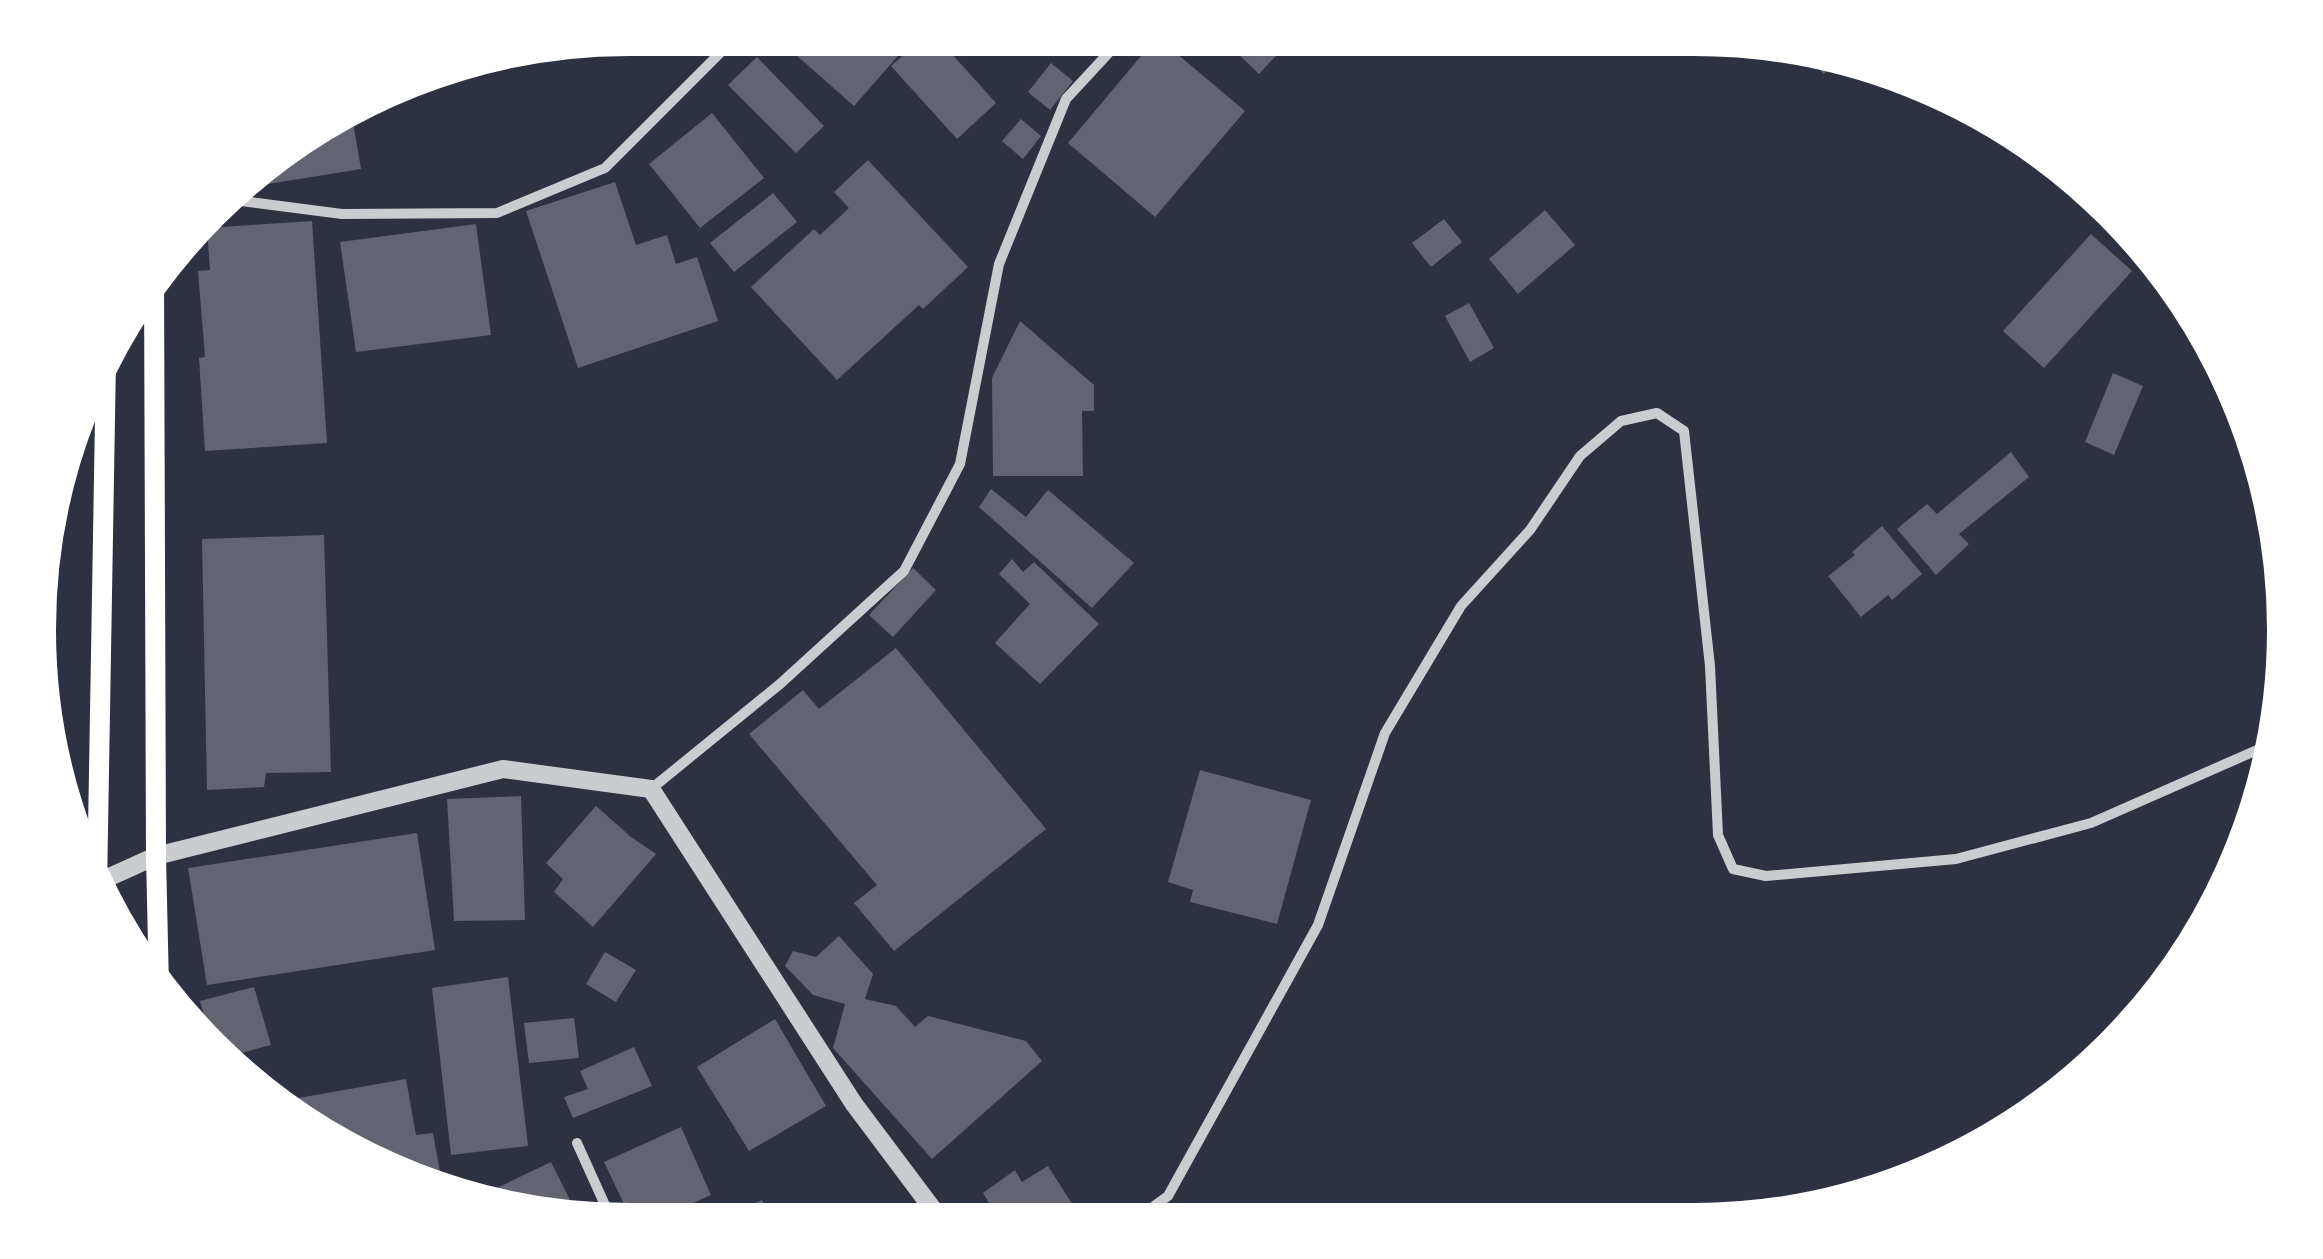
<svg xmlns="http://www.w3.org/2000/svg" width="2323" height="1259" font-family="'Source Sans 3',sans-serif">
  <style>
    .building { fill: #626471 }
    .lines { fill: none; stroke-linecap: round; stroke-linejoin: round }
    .service { stroke: #caccd0; stroke-width: 8 }
    .minor { stroke: #caccd0; stroke-width: 10 }
    .tertiary { stroke: #caccd0; stroke-width: 18 }
    .secondary { stroke: #fff; stroke-width: 20 }
    .rim { fill: none; stroke: #fff; stroke-width: 12 }
  </style>
  <rect width="100%" height="100%" fill="#2d3142"/>
  <!-- building -->
  <path class="building" d="M800,33h118l-64,73 -67,-59z
    M928,33h5l63,70 -39,36 -66,-73z
    M1216,33h81l-38,41z
    M1369,33h33l-15,17z
    M1157,37l88,74 -90,106 -87,-74z
    M1807,46l39,7 -22,21 -22,-23z
    M757,57l67,69 -28,27 -68,-68z
    M1051,63l22,18 -23,29 -22,-18z
    M351,110l10,59 -99,16 -4,-21 8,-8z
    M712,113l52,65 -64,50 -51,-64z
    M1021,119l20,17 -18,23 -21,-18z
    M868,160l100,107 -45,42 -4,-4 -82,75 -86,-93 63,-58 6,6 29,-27 -15,-16z
    M615,182l21,63 31,-10 9,29 21,-7 21,64 -140,47 -52,-157z
    M773,193l24,29 -63,50 -24,-29z
    M1545,210l30,35 -57,49 -29,-35z
    M1444,219l18,23 -31,25 -19,-24z
    M312,221l15,222 -122,8 -6,-93 6,-1 -7,-86 12,-1 -3,-42z
    M476,224l15,111 -135,17 -16,-110z
    M2091,234l41,37 -88,97 -41,-37z
    M1469,303l25,45 -24,14 -25,-46z
    M1020,321l74,64v26h-12l1,65h-90l-1,-98z
    M2113,373l30,13 -29,69 -29,-13z
    M2011,452l18,25 -70,57 10,10 -33,31 -39,-46 30,-25 10,10z
    M991,489l35,28 22,-27 86,73 -42,45 -113,-101z
    M1882,526l40,48 -30,26 -4,-5 -27,22 -33,-41 27,-21 -3,-3z
    M324,535l7,237 -65,1 -2,14 -57,3 -5,-251z
    M1012,559l11,13 11,-10 65,62 -59,60 -45,-41 35,-39 -31,-30z
    M913,568l23,22 -43,47 -24,-22z
    M896,648l150,181 -152,122 -40,-48 23,-18 -128,-151 54,-44 16,19z
    M1200,770l111,30 -34,124 -87,-22 3,-12 -25,-8z
    M521,796l4,124 -71,1 -7,-122z
    M596,806l35,31 25,17 -63,73 -39,-35 9,-13 -17,-16z
    M417,833l18,117 -228,35 -19,-117z
    M839,936l34,38 -8,25 31,7 19,21 13,-11 98,25 16,20 -110,98 -99,-111 12,-44 -32,-9 -28,-29 8,-15 23,6z
    M605,952l31,18 -20,32 -30,-18z
    M508,977l20,169 -77,9 -19,-167z
    M254,987l17,58 -48,13 -9,-7 -14,-50z
    M574,1018l5,40 -50,5 -5,-40z
    M775,1019l51,87 -77,45 -52,-84z
    M634,1047l18,39 -79,32 -9,-21 24,-8 -8,-18z
    M406,1079l10,56 17,-2 8,45 -25,4 -84,-35 -56,-45z
    M681,1127l30,68 -67,30h-10l-30,-63z
    M551,1162l31,62 -96,-16 -6,-12z
    M1048,1166l32,50 -11,8h-67l-19,-31 32,-23 7,12z
    M762,1200l12,25h-37l-5,-11z"/>
  <g class="lines">
    <!-- service -->
    <path class="service" d="M1158,1203l13,20"/>
    <!-- minor -->
    <path class="minor" d="M226,199l116,15 155,-1 108,-45 135,-135
      M651,789l129,-105 124,-113 56,-107 39,-200 67,-165 61,-66
      M577,1143l37,82
      M1129,1224l39,-28 150,-271 67,-192 76,-127 69,-76 50,-74 41,-35 36,-8 27,18 26,235 8,169 15,34 33,7 190,-17 135,-36 182,-80"/>
    <!-- tertiary -->
    <path class="tertiary" d="M94,884l62,-28 347,-87 148,20 203,315 90,120"/>
    <!-- secondary -->
    <path class="secondary" d="M154,275l2,581 3,132
      M97,889l9,-530"/>
  </g>
  <!-- crop -->
  <path d="M0 0H2323V1259H0ZM629 50H1694A579 579 0 0 1 2273 629V630A579 579 0 0 1 1694 1209H629A579 579 0 0 1 50 630V629A579 579 0 0 1 629 50Z" fill="#fff" fill-rule="evenodd"/>
  <path class="rim" d="M629 50H1694A579 579 0 0 1 2273 629V630A579 579 0 0 1 1694 1209H629A579 579 0 0 1 50 630V629A579 579 0 0 1 629 50Z"/>
</svg>
